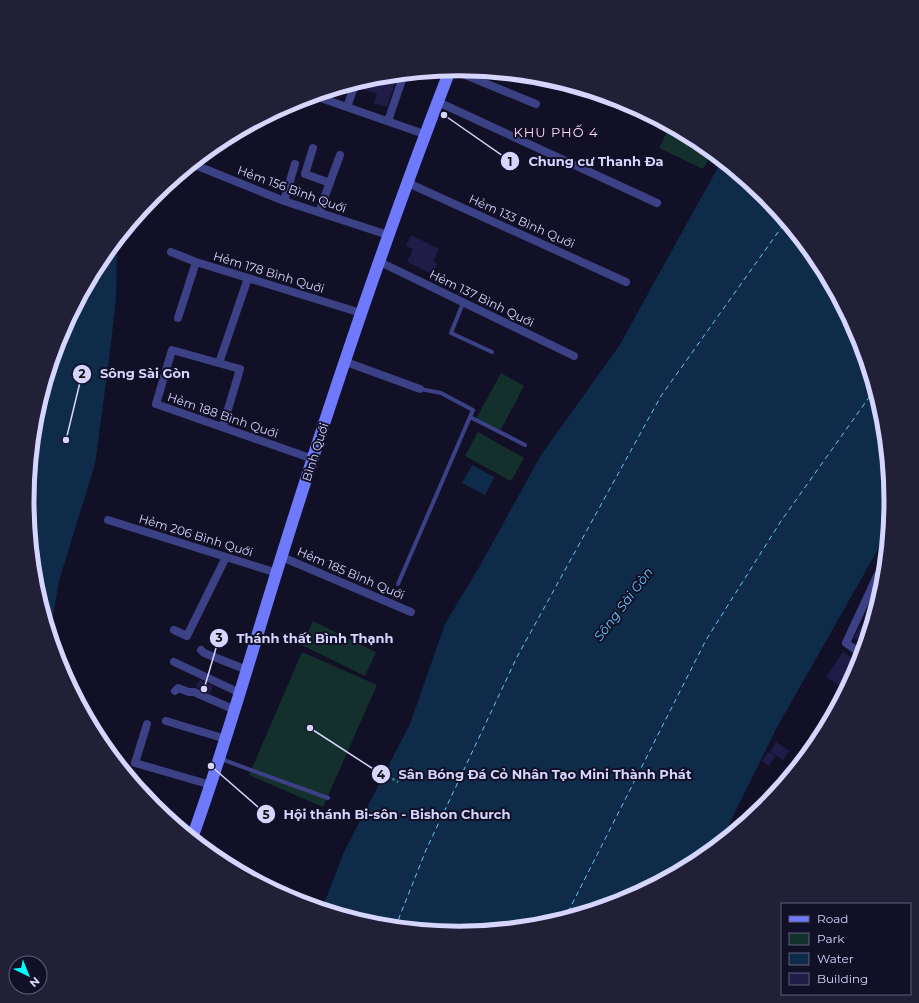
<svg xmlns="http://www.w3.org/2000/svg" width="919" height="1003" font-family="Montserrat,sans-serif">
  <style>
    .green { fill: #13302c }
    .water { fill: #0f2b4a }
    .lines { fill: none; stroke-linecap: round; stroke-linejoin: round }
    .ferry { stroke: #66c6fc; stroke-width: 1; stroke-dasharray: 5 4; stroke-linecap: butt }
    .building { fill: #201c47 }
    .path { stroke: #32b6a0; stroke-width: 2; stroke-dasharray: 2 3; stroke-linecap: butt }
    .lane { stroke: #3c4084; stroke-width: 4 }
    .street { stroke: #3c4084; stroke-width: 8 }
    .secondary { stroke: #6e79fc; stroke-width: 12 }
    .labels { text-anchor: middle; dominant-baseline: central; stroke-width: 4; stroke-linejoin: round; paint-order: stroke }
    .street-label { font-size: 12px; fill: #d6d5fe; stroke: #111026 }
    .neighbourhood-label { font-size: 13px; letter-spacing: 1px; fill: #fed7f4; stroke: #111026 }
    .water-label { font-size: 13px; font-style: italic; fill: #66c6fc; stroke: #111026 }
    .rim { fill: none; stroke: #d6d5fe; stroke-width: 5 }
    .leader { fill: none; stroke: #d6d5fe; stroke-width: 1.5 }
    .callout-dot { fill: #d6d5fe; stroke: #111026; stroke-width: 1.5 }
    .mark-label { font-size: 12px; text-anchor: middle; font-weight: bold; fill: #111 }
    .callout-label { font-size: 13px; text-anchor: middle; font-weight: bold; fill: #d6d5fe; stroke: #111026; stroke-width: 4; stroke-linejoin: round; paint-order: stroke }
  </style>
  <rect width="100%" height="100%" fill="#111026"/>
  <!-- green -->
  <path class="green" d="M670,126l30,16 12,10 -9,17 -44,-21z
    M501,373l23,13 -24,45 -24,-12z
    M478,432l46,26 -13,23 -46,-25z
    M313,621l63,31 -11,24 -63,-31z
    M302,652l75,33 -54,122 -74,-32z"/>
  <!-- water -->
  <path class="water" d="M722,160l43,36 54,65 40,75 25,81 8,85 -3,28 -113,199 -57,116 -19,16 -75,40 -81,25 -85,8 -84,-8 -53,-17 22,-57 66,-128 35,-100 36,-60 60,-109 78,-109z
    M117,240l-1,59 -7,61 -14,104 -36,117 -9,52 -15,-47 -8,-85 8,-84 25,-81 40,-75z
    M472,465l22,12 -9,18 -23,-12z"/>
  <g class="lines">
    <!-- ferry -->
    <path class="ferry" d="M564,920l142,-280 75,-119 94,-132
      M395,928l31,-78 91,-193 144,-261 125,-175"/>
  </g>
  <!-- building -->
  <path class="building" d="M398,75l-11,32 -13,-4 3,-9 -16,-5 3,-8 11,-4z
    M411,235l28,14 -6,13 4,2 -5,10 -25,-12 6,-13 -7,-3z
    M888,543l-1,12 -1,11 -10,-7z
    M860,626l8,3 -6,13 -8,-4z
    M843,652l17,11 -13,27 -21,-13z
    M200,680l13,6 -3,7 -14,-6 2,-5z
    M776,742l13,9 -6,9 -13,-8z
    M768,752l7,4 -6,10 -7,-5z"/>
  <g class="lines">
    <!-- path -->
    <path class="path" d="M384,774l14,8"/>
    <!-- lane -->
    <path class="lane" d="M463,303l-12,30 41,19
      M470,417l55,28
      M398,584l75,-174 -32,-17 -21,-4
      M221,759l107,39"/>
    <!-- street -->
    <path class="street" d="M453,70l83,34
      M315,96l112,39
      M438,102l219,101
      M347,107l8,-23
      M388,121l16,-47
      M313,148l-8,26 25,9
      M198,160l-3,5 89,36 104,34
      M408,183l218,99
      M284,201l11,-37
      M319,212l21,-57
      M171,252l25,10 165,51
      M380,262l194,94
      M178,318l18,-56
      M346,362l74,27
      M219,363l29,-85
      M223,426l17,-57 -68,-19 -16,54 157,55
      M108,520l169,53
      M282,557l129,55
      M174,630l13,6 39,-79
      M201,650l3,3 43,17
      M863,655l-17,-12 31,-67
      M174,662l66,31
      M175,691l3,-3 11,4h5l41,18
      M166,721l60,18
      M147,724l-12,39 76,22"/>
    <!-- secondary -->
    <path class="secondary" d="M192,838c34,-93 60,-188 90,-283 51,-163 106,-326 168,-485"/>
  </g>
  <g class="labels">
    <!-- street labels -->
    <g class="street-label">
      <text transform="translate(292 189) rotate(20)">Hẻm 156 Bình Quới</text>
      <text transform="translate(522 221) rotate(24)">Hẻm 133 Bình Quới</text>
      <text transform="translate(269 272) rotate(17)">Hẻm 178 Bình Quới</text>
      <text transform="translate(482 298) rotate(26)">Hẻm 137 Bình Quới</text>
      <text transform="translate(223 415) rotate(19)">Hẻm 188 Bình Quới</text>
      <text transform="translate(315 452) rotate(-72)">Bình Quới</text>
      <text transform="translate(196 535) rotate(17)">Hẻm 206 Bình Quới</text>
      <text transform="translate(351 573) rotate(23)">Hẻm 185 Bình Quới</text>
    </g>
    <!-- neighbourhood labels -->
    <g class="neighbourhood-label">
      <text x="556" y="132">KHU PHỐ 4</text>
    </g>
    <!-- water labels -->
    <g class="water-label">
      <text transform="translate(623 604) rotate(-53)">Sông Sài Gòn</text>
    </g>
  </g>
  <!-- crop -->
  <path d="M0 0H919V1003H0ZM34 501a425 425 0 1 1 850 0a425 425 0 1 1-850 0Z" fill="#212037" fill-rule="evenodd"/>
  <path class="rim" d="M34 501a425 425 0 1 1 850 0a425 425 0 1 1-850 0Z"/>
  <!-- callouts -->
  <path class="leader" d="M444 115L510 161M66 440L82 374M204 689L219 638M310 728L381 774M211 766L266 814"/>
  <g class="callout-dot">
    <circle cx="444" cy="115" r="4"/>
    <circle cx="66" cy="440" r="4"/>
    <circle cx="204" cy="689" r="4"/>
    <circle cx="310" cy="728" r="4"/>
    <circle cx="211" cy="766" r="4"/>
    <circle cx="510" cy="161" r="10"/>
    <circle cx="82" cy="374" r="10"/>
    <circle cx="219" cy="638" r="10"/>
    <circle cx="381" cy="774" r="10"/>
    <circle cx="266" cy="814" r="10"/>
  </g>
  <g class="mark-label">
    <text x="510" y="166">1</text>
    <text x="82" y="378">2</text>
    <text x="219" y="642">3</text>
    <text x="381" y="779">4</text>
    <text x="266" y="819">5</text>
  </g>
  <g class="callout-label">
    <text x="596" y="166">Chung cư Thanh Đa</text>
    <text x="145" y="378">Sông Sài Gòn</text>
    <text x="315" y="643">Thánh thất Bình Thạnh</text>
    <text x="545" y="779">Sân Bóng Đá Cỏ Nhân Tạo Mini Thành Phát</text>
    <text x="397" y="819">Hội thánh Bi-sôn - Bishon Church</text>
  </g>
  <!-- legend -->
  <rect x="781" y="903" width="130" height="92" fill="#111026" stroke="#605f7c"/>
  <rect x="789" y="916" width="20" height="6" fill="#6e79fc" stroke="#605f7c"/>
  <text x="817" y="923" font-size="12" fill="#d6d5fe">Road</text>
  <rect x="789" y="933" width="20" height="12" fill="#13302c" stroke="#605f7c"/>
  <text x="817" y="943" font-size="12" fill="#d6d5fe">Park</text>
  <rect x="789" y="953" width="20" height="12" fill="#0f2b4a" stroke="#605f7c"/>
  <text x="817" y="963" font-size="12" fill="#d6d5fe">Water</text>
  <rect x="789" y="973" width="20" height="12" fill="#201c47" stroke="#605f7c"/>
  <text x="817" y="983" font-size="12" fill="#d6d5fe">Building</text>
  <!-- north arrow -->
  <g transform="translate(28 975) rotate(137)"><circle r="19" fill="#111026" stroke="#605f7c"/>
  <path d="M0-3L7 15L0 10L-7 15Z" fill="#06faf9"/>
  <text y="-6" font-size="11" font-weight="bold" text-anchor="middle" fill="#d6d5fe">N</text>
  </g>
</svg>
